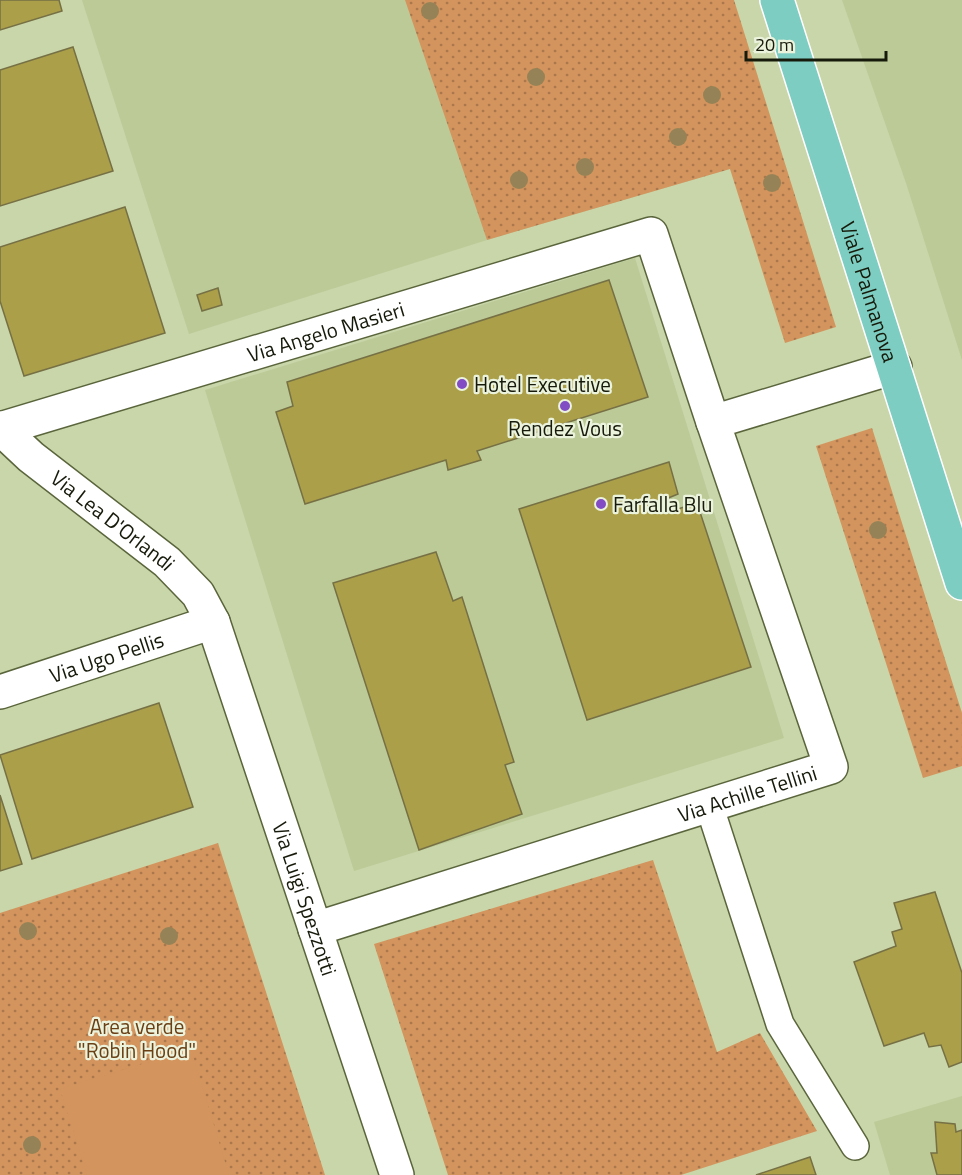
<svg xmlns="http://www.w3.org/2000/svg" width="962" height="1175" font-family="'Titillium Web',sans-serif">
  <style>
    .built { fill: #bcca98 }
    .grass { fill: url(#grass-dots) }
    .pitch { fill: #d3945e }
    .building { fill: #ab9f49; stroke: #767045; stroke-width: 1.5 }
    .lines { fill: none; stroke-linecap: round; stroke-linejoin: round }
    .service-casing { stroke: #5a653c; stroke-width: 30 }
    .minor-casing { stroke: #5a653c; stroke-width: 36 }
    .primary-casing { stroke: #fff; stroke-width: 36 }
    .service { stroke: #fff; stroke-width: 27 }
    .minor { stroke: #fff; stroke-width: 33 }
    .primary { stroke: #7dcdc2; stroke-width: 33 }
    .tree { fill: #958357 }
    .poi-dot { fill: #814cc4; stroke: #ecf3dd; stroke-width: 2 }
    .labels { text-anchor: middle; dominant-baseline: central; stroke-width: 4.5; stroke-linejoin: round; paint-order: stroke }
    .street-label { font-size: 21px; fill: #161a0a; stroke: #ecf3dd }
    .poi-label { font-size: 21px; fill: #161a0a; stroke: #ecf3dd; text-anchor: start }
    .park-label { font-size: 21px; fill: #6b3f14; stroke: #ecf3dd }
  </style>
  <defs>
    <pattern id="grass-dots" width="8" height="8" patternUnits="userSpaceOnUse" patternTransform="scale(1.5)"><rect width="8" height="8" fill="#d3945e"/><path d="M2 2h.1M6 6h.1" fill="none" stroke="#aa784c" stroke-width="1.8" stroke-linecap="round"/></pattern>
  </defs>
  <rect width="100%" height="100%" fill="#c8d6a9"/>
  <!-- built -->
  <path class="built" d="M82,0h618l53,162 -266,78 -298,94z
    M842,0h120v360l-56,-177z
    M635,258l149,480 -430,133 -149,-481z
    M962,1096v79h-72l-16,-53z"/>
  <!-- grass -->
  <path class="grass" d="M405,0h329l102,327 -51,16 -55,-174 -243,71z
    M872,428l90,285v53l-39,12 -107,-332z
    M218,843l107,332h-325v-262z
    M653,860l64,192 43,-19 57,98 -136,44h-233l-74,-231z"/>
  <!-- pitch -->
  <path class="pitch" d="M191,1049l38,126h-142l-27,-86z"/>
  <!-- building -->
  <path class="building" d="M0,0h59l3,11 -62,19z
    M73,47l40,124 -113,35v-136z
    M125,207l40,126 -141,43 -24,-75v-54z
    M609,280l39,117 -171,54 4,9 -33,10 -2,-10 -141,44 -29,-92 17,-6 -6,-24z
    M218,288l4,17 -20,6 -5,-16z
    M669,462l9,32 -17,7 4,12 32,-10 54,164 -164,53 -68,-211z
    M436,552l17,49 9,-4 52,165 -9,3 17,49 -103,36 -86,-267z
    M159,703l34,104 -161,52 -32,-104z
    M0,795l22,69 -22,7z
    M935,892l27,81v89l-13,5 -8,-22 -12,2 -5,-14 -40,13 -30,-84 42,-16 -4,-14 10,-3 -8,-26z
    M935,1122l20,2 1,8 6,-2v45h-25l-6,-22h6z
    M810,1157l6,18h-60z"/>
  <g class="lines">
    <defs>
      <path id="service" d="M709,805l71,219 75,122"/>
      <g id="minor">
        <path id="s1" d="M0,428l31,29 136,105 31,32 15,28 184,553"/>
        <path id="s2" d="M0,429l651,-195 62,188"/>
        <path id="s3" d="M0,692l213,-70"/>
        <path id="s4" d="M315,929l516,-162 -118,-345 182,-55"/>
      </g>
      <g id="primary">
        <path id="s5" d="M777,0l185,583"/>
      </g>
    </defs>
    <!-- service casing -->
    <use href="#service" class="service-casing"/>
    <!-- minor casing -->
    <use href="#minor" class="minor-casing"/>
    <!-- primary casing -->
    <use href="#primary" class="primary-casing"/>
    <!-- service -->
    <use href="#service" class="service"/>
    <!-- minor -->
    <use href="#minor" class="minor"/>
    <!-- primary -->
    <use href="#primary" class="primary"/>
  </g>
  <!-- trees -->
  <g class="tree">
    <circle cx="430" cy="11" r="9"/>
    <circle cx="536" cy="77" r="9"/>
    <circle cx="712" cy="95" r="9"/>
    <circle cx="678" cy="137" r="9"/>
    <circle cx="585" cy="167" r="9"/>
    <circle cx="519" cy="180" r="9"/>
    <circle cx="772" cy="183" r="9"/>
    <circle cx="878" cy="530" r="9"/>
    <circle cx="28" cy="931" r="9"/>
    <circle cx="169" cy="936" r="9"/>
    <circle cx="32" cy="1145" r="9"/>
  </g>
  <!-- markers -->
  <g class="poi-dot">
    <circle cx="462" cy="384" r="6"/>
    <circle cx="565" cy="406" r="6"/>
    <circle cx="601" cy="504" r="6"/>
  </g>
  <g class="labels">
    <!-- street labels -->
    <g class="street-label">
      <text stroke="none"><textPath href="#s5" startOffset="306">Viale Palmanova</textPath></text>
      <text stroke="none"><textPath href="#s2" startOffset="340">Via Angelo Masieri</textPath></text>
      <text stroke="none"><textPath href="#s1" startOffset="146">Via Lea D'Orlandi</textPath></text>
      <text stroke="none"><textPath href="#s3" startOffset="112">Via Ugo Pellis</textPath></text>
      <text stroke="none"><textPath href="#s4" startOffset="453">Via Achille Tellini</textPath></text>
      <text stroke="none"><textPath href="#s1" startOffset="582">Via Luigi Spezzotti</textPath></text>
    </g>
    <!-- poi labels -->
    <g class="poi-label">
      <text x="474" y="384">Hotel Executive</text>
      <text x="565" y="428" text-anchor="middle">Rendez Vous</text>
      <text x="613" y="504">Farfalla Blu</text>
    </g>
    <!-- park labels -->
    <g class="park-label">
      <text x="137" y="1026">Area verde<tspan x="137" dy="24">"Robin Hood"</tspan></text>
    </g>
  </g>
  <!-- scale -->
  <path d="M746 51v9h140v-9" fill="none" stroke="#161a0a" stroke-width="3"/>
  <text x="755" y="51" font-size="18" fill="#161a0a" stroke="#ecf3dd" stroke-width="4.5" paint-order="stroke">20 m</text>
</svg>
